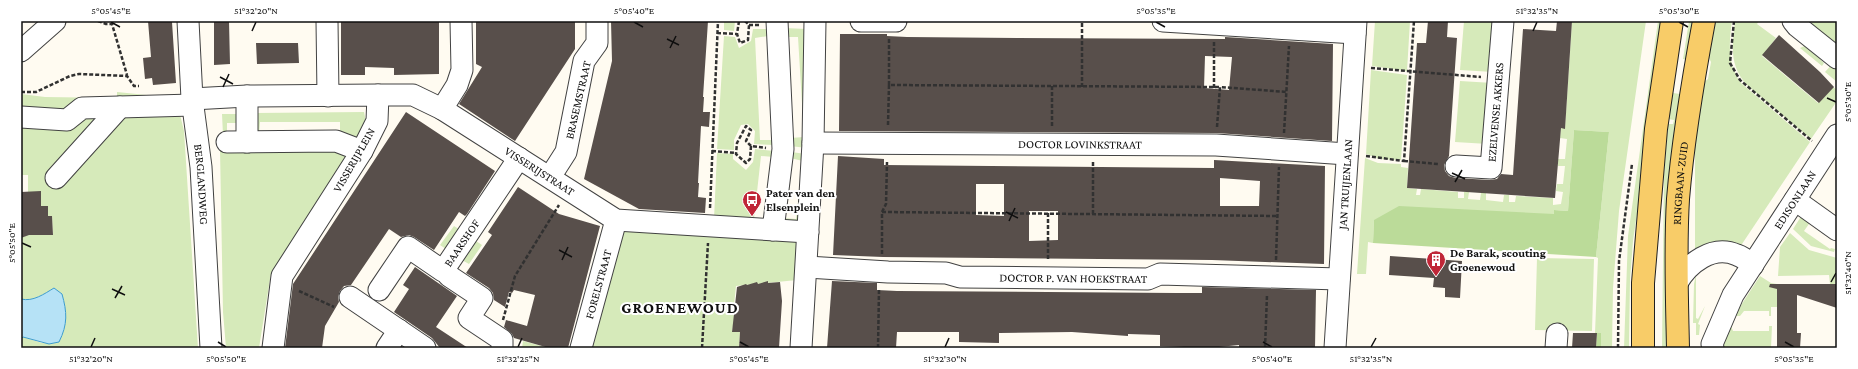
<svg xmlns="http://www.w3.org/2000/svg" width="1858" height="369" font-family="'Crimson Pro',serif">
  <style>
    .green { fill: #d6eaba }
    .forest { fill: #bbdb99 }
    .water { fill: #b6e2f6; stroke: #3d9ccd }
    .building { fill: #584f4b; fill-rule: evenodd }
    .lines { fill: none; stroke-linecap: round; stroke-linejoin: round }
    .minor-casing { stroke: #424242; stroke-width: 23 }
    .major-casing { stroke: #202020; stroke-width: 24 }
    .path { stroke: #313131; stroke-width: 2.5; stroke-dasharray: 4 2; stroke-linecap: butt }
    .minor { stroke: #fff; stroke-width: 21 }
    .major { stroke: #f8cc68; stroke-width: 22 }
    .ticks { fill: none; stroke: #0f0f0f; stroke-width: 1.5 }
    .labels { text-anchor: middle; dominant-baseline: central; stroke-width: 4; stroke-linejoin: round; paint-order: stroke }
    .street-label { font-size: 12px; fill: #0f0f0f; stroke: #fff }
    .poi-label { font-size: 12px; font-weight: bold; fill: #0f0f0f; stroke: #fff; text-anchor: start }
    .district-label { font-size: 16px; font-weight: bold; letter-spacing: 1px; fill: #0f0f0f; stroke: #fff }
    .neatline { fill: none; stroke: #0f0f0f; stroke-width: 1.5 }
    .ticks-label { font-size: 10px; text-anchor: middle; fill: #0f0f0f }
  </style>
  <rect width="100%" height="100%" fill="#fffbf1"/>
  <!-- green -->
  <path class="green" d="M724,21h11l-1,10 -10,-1z
    M1375,21h35l-3,50 -35,-5z
    M1464,21h33l-4,51 -33,-2z
    M1572,21h74l-27,190 -6,77 -1,60h-11v-15h-28h22l3,-75 -2,-1 13,-125 -35,-2 -6,81 -13,-1 -1,4 -180,6 -1,23 -5,-1 -2,32h-9l8,-116 13,5 23,1v3l7,1 -1,20 10,1 -1,6h4l1,-6 37,3v6h6v-6h5l-1,7 12,1 1,-7h5v7l17,2 1,-7h5v7h6l1,-6 37,2v7l8,-1 2,-12 -7,-1 1,-7h6l2,-18h-7v-7h7l2,-20 -7,-1 1,-11 4,1z
    M1658,21h7l-32,220 -3,39 -1,68h-5l4,-112z
    M1689,21h6l-7,39 -5,-1z
    M1713,21h19c-3,23 -5,43 9,62l69,59 -70,105 -45,4v-105l8,-63 5,-4 3,-17 -4,-8z
    M1735,21h24l-2,3 19,14 -14,18 56,47 15,-16 4,3v11l-26,38 -63,-53c-19,-19 -16,-41 -13,-65z
    M1813,21h24v27l-28,-23z
    M784,28l23,1v119l-17,-2v-8l14,-1 -6,-100h-15z
    M753,29h15v7l-13,2 5,102h14v5l-20,-1 1,-13 -7,-7 -7,1 -7,15v10l-17,-1 7,-113 11,1 4,11 12,-7z
    M1809,44l15,10 -4,5 4,4 -2,3 -22,-18z
    M1834,62l3,3v17l-12,-10z
    M1371,70l36,5 -6,85 -21,-1 -14,-5z
    M1460,81l33,2 -5,61 -33,-2z
    M117,92l59,6 8,33 14,217h-177v-9l2,-2 19,6 17,-1c9,-18 8,-29 3,-48l-8,-6c-10,6 -21,14 -33,11v-61l21,-10v7h11l-1,-19h-4l-9,-9 2,-15h-13v-17h-7v-81l24,3 72,1z
    M1673,93l7,1 -10,254h-8l2,-174 4,-50h5l1,-4 -6,-1z
    M364,112l2,10 -8,18 -18,-5v-13h-80l-1,13h-3l-1,-22z
    M222,114h19l-4,9h-10v12h-4z
    M335,145l18,8 -76,118 -6,2 -12,75h-33l-3,-36 -3,-163z
    M755,149l19,2v6l-13,-1 -7,63h-40l3,-66 16,1v5l13,11 7,-8z
    M791,152l15,2 -4,63 -8,7 -11,-2v-4l13,1 7,-58 -13,-3z
    M1802,215l9,6 -7,10 26,18 1,-1 4,1 -1,3 -23,-6 -18,-17z
    M454,226l8,5 -13,20 -9,-6z
    M621,226l179,13 -3,41 -61,6 -3,29 2,1 -3,15 8,1 -1,16h-153z
    M1790,233l19,17 28,8 -2,26h-5l-1,-9 -51,1 2,-29z
    M473,239l9,6 -13,19 -9,-5z
    M1537,258l57,1 -2,72 -57,-1z
    M1696,274v44l2,1 7,-13 -7,18 2,1 -1,10h-3v-12h-3l1,-39z
    M1760,276l11,7 6,1v23h-6v9h-2v-5h-25l-4,5h-6z
    M1729,326h2l2,5h36v-5h3l-1,22h-49z
    M523,341l26,7h-27z"/>
  <!-- forest -->
  <path class="forest" d="M1574,130l35,2 -13,125 -223,-14 1,-23 25,-14 155,8v-4l14,1z
    M1597,333h4v15h-5z"/>
  <!-- water -->
  <path class="water" d="M54,288l8,6c5,18 6,30 -3,48l-10,2 -26,-7 -2,2v-40c12,3 23,-5 33,-11z"/>
  <!-- building -->
  <path class="building" d="M148,21l24,1 4,61 -23,2 -1,-7 -7,1 -2,-21 8,-1z
    M214,21h15l1,43 -16,1z
    M341,21h98v53l-45,1v-7l-29,-1v8h-24z
    M476,21h99v28l-60,92 -56,-37 23,-37 -6,-3z
    M611,21h97l-5,76h1l-1,15h7l-1,15 -8,-1 -3,57h1l-1,14 8,1 -1,15 -66,-4 -55,-30 28,-118z
    M1428,21h20l-1,16 10,1 -8,118 -5,9 1,6 4,5 6,2 35,2 7,-1 4,-5 12,1 10,-146 33,2 1,-10h15l-7,108 -4,-1 -6,70 -148,-10 10,-145h9z
    M840,34h47v2l20,1 110,1 208,1v-2l108,7 -1,97 -116,-8 -377,-2zM1205,56l27,1 -3,33 -25,-2z
    M1779,35l41,37 14,15 -15,16 -57,-48z
    M256,43h42l1,20 -42,1z
    M406,112l89,59 -28,43 -2,2 -6,-4 -25,38 -20,-13 -5,-2 -8,2 -12,-8 -38,56 -7,1 -4,5 -2,6 1,5 -14,24 -3,22h-37l8,-64z
    M838,156l46,3v6l330,3v-8l111,6 -1,98 -112,-4 -329,-3 -50,-2zM1220,178l40,3 -1,25h-39zM976,184h28v32l-28,-1zM1029,211h29v29l-29,1z
    M518,187l41,27 41,12 -32,122h-19l-35,-10 -2,-4 -8,-7 2,-7 21,6 8,-31 -21,-5 -2,3 -3,-1 -4,15 -11,-7 -1,-7 -4,-5 -23,-15 26,-38 -4,-3z
    M41,191v15h7v10h4l1,19h-24l-8,3v-46z
    M1390,256l72,5 -2,37 -15,-1v-9l-12,-1 1,-9 -45,-3z
    M415,267l42,29 -21,31 32,21h-28l-8,-10 -38,-26 15,-23 -6,-4z
    M768,281v2l12,-1 2,19 -3,47h-40l1,-16h-8l5,-45 9,-3 1,1 10,-3 1,2z
    M832,281l45,2v7l20,1 279,2h26v-6l114,3 -1,58h-76v-3l-30,3 -49,-2v-11l-32,-1v2l-56,-4 -73,1v10l-40,-1v-10h-62l-1,16h-69z
    M1770,284h67v24l-40,-13v38h4l-1,15h-23v-59l-8,-2z
    M1573,333h24l-1,15h-24z"/>
  <g class="lines">
    <defs>
      <g id="minor">
        <path id="s1" d="M188,21l4,78 9,68 10,181"/>
        <path d="M327,21l1,75"/>
        <path d="M861,21h35"/>
        <path d="M1163,21l192,12"/>
        <path d="M1793,21l4,5 40,32"/>
        <path d="M21,51l34,-30"/>
        <path id="s2" d="M378,95h35l29,14 174,111 192,12"/>
        <path d="M247,96v46"/>
        <path d="M192,99l55,-3 131,-1 -1,26 -15,30 -80,125 -9,72"/>
        <path d="M442,109l15,-24 5,-15 -1,-49"/>
        <path d="M21,117l46,3 15,-12 111,-3"/>
        <path d="M227,142l109,-1 26,10"/>
        <path id="s3" d="M813,143l403,2 131,9"/>
        <path id="s4" d="M1456,166l35,2 12,-147"/>
        <path d="M550,177l16,-25 18,-91 13,-18v-22"/>
        <path d="M56,178l64,-71"/>
        <path d="M1795,200l42,30"/>
        <path d="M773,230l10,-81 -6,-128"/>
        <path id="s5" d="M807,267l81,5 58,1 14,4 188,2 12,-5 179,5"/>
        <path d="M449,276l33,22 -13,20 33,22v8"/>
        <path d="M1677,283c11,-19 35,-39 60,-28 6,2 11,6 16,10"/>
        <path id="s6" d="M379,290l29,-43 35,24 76,-113"/>
        <path d="M350,297l75,51"/>
        <path d="M387,348l12,-18"/>
        <path id="s7" d="M581,348l35,-128"/>
        <path d="M801,348l12,-205 2,-122"/>
        <path id="s8" d="M1335,348l21,-327"/>
        <path d="M1556,348l1,-14"/>
        <path id="s9" d="M1713,348l-1,-4 21,-49 104,-160"/>
      </g>
      <g id="major">
        <path d="M1643,348v-65l13,-154 16,-108"/>
        <path id="s10" d="M1678,348c-1,-49 -3,-100 0,-149 5,-60 15,-119 26,-178"/>
      </g>
    </defs>
    <!-- minor casing -->
    <use href="#minor" class="minor-casing"/>
    <!-- major casing -->
    <use href="#major" class="major-casing"/>
    <!-- path -->
    <path class="path" d="M98,21l8,3h6l15,51
      M739,21l-2,13 3,9 8,-3 1,-15 -4,-4
      M1734,21l-4,42 10,17 72,61
      M749,25h10
      M717,33l20,1
      M1214,42v46
      M1371,68l110,9
      M889,85v-46
      M1082,87v-66
      M21,92h15l34,-16 9,-2 48,2 7,10h5
      M888,125l1,-40 331,2
      M1052,126v-40
      M1217,127l3,-40 67,5
      M1284,133l5,-87
      M751,146l-5,-5 5,-11 -5,-4 -9,17 -1,11 10,9 4,-4 1,-13 15,2
      M712,151l24,2
      M1366,156l38,5 10,-140
      M1404,161l34,3
      M710,208l8,-187
      M882,212l4,-8 1,-42
      M1048,213v48
      M1093,214v-52
      M882,254v-42l396,4
      M1276,260l3,-93
      M299,291l35,16
      M503,320l12,-44 44,-71
      M702,348l6,-105
      M878,348l1,-58
      M1265,348l2,-53
      M1618,348l1,-87 13,-97"/>
    <!-- minor -->
    <use href="#minor" class="minor"/>
    <!-- major -->
    <use href="#major" class="major"/>
  </g>
  <!-- ticks -->
  <path class="ticks" d="M111,22l9,5M634,22l9,5M1156,22l9,5M1679,22l9,5M252,31l4,-9M1533,31l4,-9M667,39l12,6M670,48l6,-12M220,77l13,7M223,87l6,-13M1827,98l9,4M1452,173l13,6M1455,182l7,-12M1006,212l12,6M1009,221l6,-13M22,243l9,4M559,250l13,7M562,260l6,-13M1831,282l5,-9M112,289l13,6M115,298l7,-12M218,342l8,5M740,342l9,5M1263,342l9,5M1785,342l9,5M91,347l4,-9M518,347l4,-9M945,347l4,-9M1371,347l5,-9"/>
  <!-- icons -->
  <defs>
    <symbol id="bus-pin" viewBox="-11 -11 22 30"><path d="M0 17L-7.5 6A9.5 9.5 0 1 1 7.5 6Z" fill="#c02637" stroke="#fff"/><path d="M-5-6H5V4H4V6H2V4H-2V6H-4V4H-5ZM-3.5-4V0h7V-4ZM-3.5 1.2v1.5H-2V1.2ZM2 1.2v1.5H3.5V1.2Z" fill="#fff"/></symbol>
    <symbol id="building-pin" viewBox="-11 -11 22 30"><path d="M0 17L-7.5 6A9.5 9.5 0 1 1 7.5 6Z" fill="#c02637" stroke="#fff"/><path d="M-4-6H4V6H1V3H-1V6H-4ZM-2.5-4.3h1.7v1.8h-1.7ZM.8-4.3h1.7v1.8H.8ZM-2.5-1h1.7V.8h-1.7ZM.8-1h1.7V.8H.8Z" fill="#fff"/></symbol>
  </defs>
  <g fill-rule="evenodd">
    <use href="#bus-pin" x="741" y="189" width="22" height="30"/>
    <use href="#building-pin" x="1425" y="249" width="22" height="30"/>
  </g>
  <g class="labels">
    <!-- street labels -->
    <g class="street-label">
      <text transform="translate(578 100) rotate(-77)">BRASEMSTRAAT</text>
      <text stroke="none"><textPath href="#s4" startOffset="91">EZELVENSE AKKERS</textPath></text>
      <text stroke="none"><textPath href="#s3" startOffset="267">DOCTOR LOVINKSTRAAT</textPath></text>
      <text transform="translate(354 160) rotate(-60)">VISSERIJPLEIN</text>
      <text stroke="none"><textPath href="#s2" startOffset="183">VISSERIJSTRAAT</textPath></text>
      <text stroke="none"><textPath href="#s1" startOffset="164">BERGLANDWEG</textPath></text>
      <text stroke="none"><textPath href="#s8" startOffset="164">JAN TRUIJENLAAN</textPath></text>
      <text stroke="none"><textPath href="#s10" startOffset="165">RINGBAAN-ZUID</textPath></text>
      <text stroke="none"><textPath href="#s9" startOffset="171">EDISONLAAN</textPath></text>
      <text stroke="none"><textPath href="#s6" startOffset="128">BAARSHOF</textPath></text>
      <text stroke="none"><textPath href="#s5" startOffset="267">DOCTOR P. VAN HOEKSTRAAT</textPath></text>
      <text stroke="none"><textPath href="#s7" startOffset="66">FORELSTRAAT</textPath></text>
    </g>
    <!-- poi labels -->
    <g class="poi-label">
      <text x="766" y="193">Pater van den<tspan x="766" dy="14">Elsenplein</tspan></text>
      <text x="1450" y="253">De Barak, scouting<tspan x="1450" dy="14">Groenewoud</tspan></text>
    </g>
    <!-- district labels -->
    <g class="district-label">
      <text x="680" y="307">GROENEWOUD</text>
    </g>
  </g>
  <!-- border -->
  <rect width="1858" height="369" fill="none" stroke="#ffffff" stroke-width="44"/>
  <rect x="22" y="22" width="1814" height="325" class="neatline"/>
  <g class="ticks-label">
    <text x="111" y="14">5°05'45"E</text>
    <text x="256" y="14">51°32'20"N</text>
    <text x="634" y="14">5°05'40"E</text>
    <text x="1156" y="14">5°05'35"E</text>
    <text x="1537" y="14">51°32'35"N</text>
    <text x="1679" y="14">5°05'30"E</text>
    <text transform="translate(1847 102) rotate(-90)" y="4">5°05'30"E</text>
    <text transform="translate(11 243) rotate(-90)" y="4">5°05'50"E</text>
    <text transform="translate(1847 273) rotate(-90)" y="4">51°32'40"N</text>
    <text x="91" y="362">51°32'20"N</text>
    <text x="226" y="362">5°05'50"E</text>
    <text x="518" y="362">51°32'25"N</text>
    <text x="749" y="362">5°05'45"E</text>
    <text x="945" y="362">51°32'30"N</text>
    <text x="1272" y="362">5°05'40"E</text>
    <text x="1371" y="362">51°32'35"N</text>
    <text x="1794" y="362">5°05'35"E</text>
  </g>
</svg>
